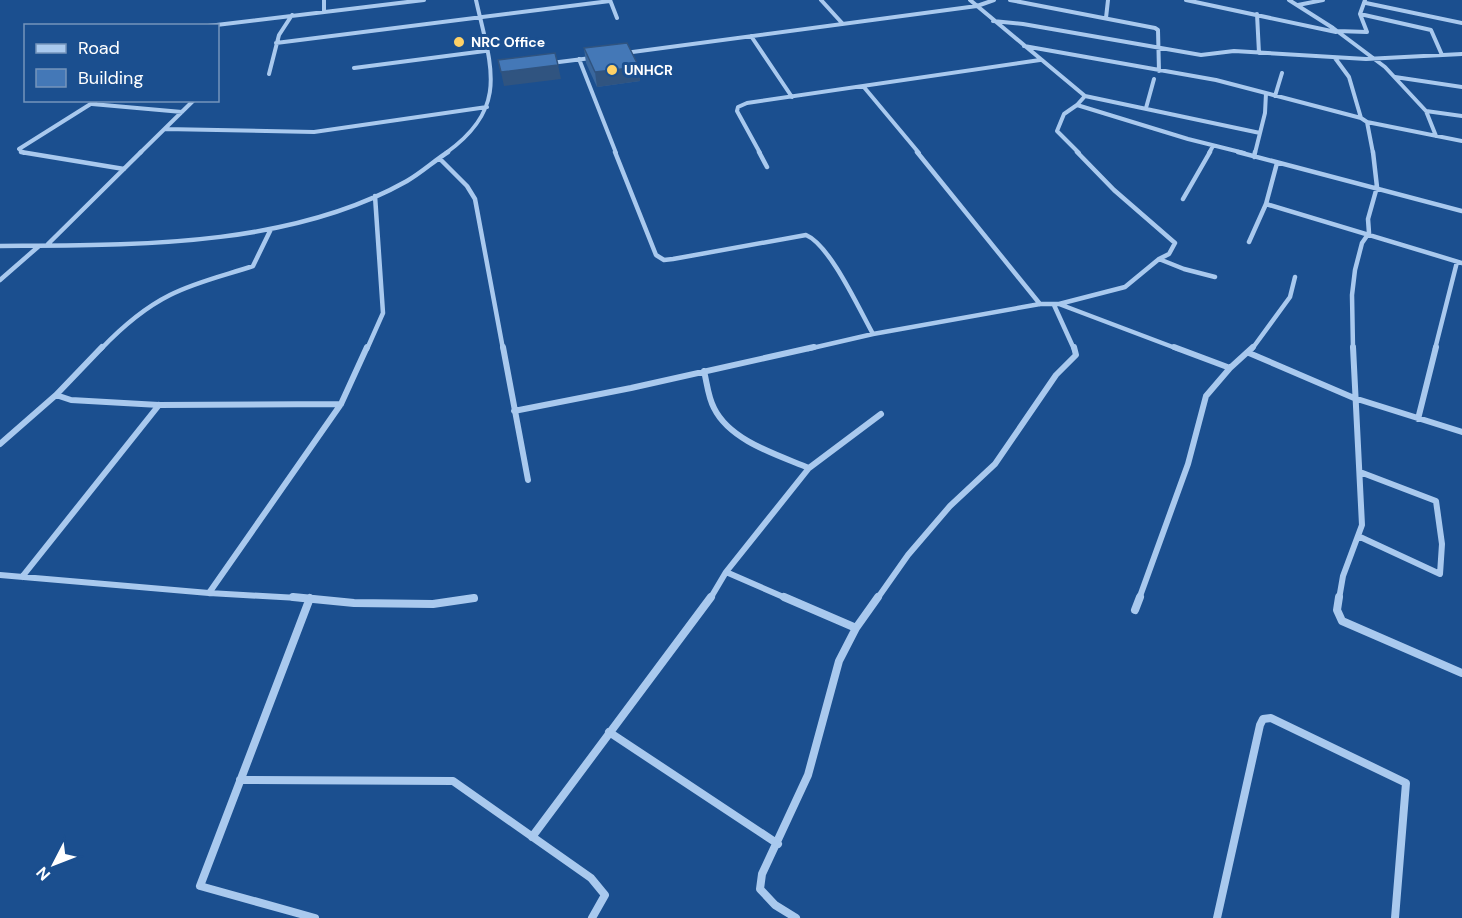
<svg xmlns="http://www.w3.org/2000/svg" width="1462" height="918" font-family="'DM Sans',sans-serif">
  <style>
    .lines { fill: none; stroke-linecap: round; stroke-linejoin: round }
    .street-far3 { stroke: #a9c9ee; stroke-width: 4 }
    .street-far2 { stroke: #a9c9ee; stroke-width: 4.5 }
    .street-far1 { stroke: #a9c9ee; stroke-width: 6 }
    .street { stroke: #a9c9ee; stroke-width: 8 }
    .wall { fill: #3a679d }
    .shaded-wall { fill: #305480 }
    .building { fill: #4478b7; stroke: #305480; stroke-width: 1.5 }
    .poi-dot { fill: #ffd166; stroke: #1b4f8f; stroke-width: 2 }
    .labels { text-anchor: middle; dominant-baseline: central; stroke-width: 6; stroke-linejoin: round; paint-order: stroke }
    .far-poi-label { font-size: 14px; font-weight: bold; fill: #fff; stroke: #1b4f8f; text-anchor: start }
  </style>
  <rect width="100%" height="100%" fill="#1b4f8f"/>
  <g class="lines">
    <!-- street-far3 -->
    <path class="street-far3" d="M324,0v11
      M610,0l7,18
      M821,0l21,23
      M970,0l115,96 -8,9 111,34 56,14
      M1010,0l145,28 3,2 1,41
      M1186,0l150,32
      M1289,0l44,28 52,39 41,44 10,25
      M1366,3l96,20
      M1298,5l25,-5
      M1257,14l2,39
      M1360,14l71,16 11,25
      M1106,18l2,-18
      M993,21l30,3 178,31 33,-4 132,8 96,-5
      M208,26l216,-26
      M1337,31l30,1 -7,-18 5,-14
      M751,36l41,61
      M276,43l334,-42
      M1024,46l192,34 145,38
      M625,53l352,-47 17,-6
      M1335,58l14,19 12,41 6,4 6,31
      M579,59l37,94
      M551,63l40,-5
      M354,68l131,-17
      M269,74l10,-39 13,-20
      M1395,77l67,10
      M863,86l56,67
      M1085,96l175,37
      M1275,96l7,-23
      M92,104l90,8
      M1077,105l-13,9 -7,17 22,22
      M1146,108l8,-29
      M1426,111l36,5
      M1367,122l95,19
      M165,129l149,3 173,-25
      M24,153l-5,-4 78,-49
      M140,153l54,-53
      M446,153c64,-46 45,-86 30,-153
      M760,153l-23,-42 1,-4 9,-4 293,-43
      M1209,153l4,-7
      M1255,153l10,-40 1,-20"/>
    <!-- street-far2 -->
    <path class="street-far2" d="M21,152l103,17
      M615,152l41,103 8,5 9,-1 133,-24c24,10 53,74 67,99
      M759,152l8,15
      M917,152l123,152
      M1238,152l224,59
      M1254,157l1,-5
      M440,159l27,27 8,13 28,150
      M1183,199l27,-47
      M1266,204l196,59
      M1249,242l17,-38 11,-41
      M48,244l93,-92
      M0,246c133,-1 288,2 407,-65 14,-8 27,-20 41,-29
      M1159,259l25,10 31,8
      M0,280l39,-34
      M1059,304l66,-17 34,-28 10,-5 6,-11 -61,-53 -37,-38
      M1054,305l20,44
      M101,349c20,-21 43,-41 69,-54 25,-13 56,-20 83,-29l18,-37
      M367,349l16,-36 -8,-117
      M808,349l65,-15 167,-30h19l119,45
      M1252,349l38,-52 5,-20
      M1353,349l-1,-54 3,-25 7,-27 7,-10 -1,-14 9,-32 -4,-35
      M1435,349l22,-87"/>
    <!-- street-far1 -->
    <path class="street-far1" d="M503,347l25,133
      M1174,347l56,21
      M1249,353l105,45 108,34
      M704,371c3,12 4,26 10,37 16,33 64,47 95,60
      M56,395l15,5 88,5 182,-1
      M514,411l117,-23 183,-41
      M1418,419l18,-72
      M0,444l56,-49 46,-48
      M1358,536l82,38 2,-30 -6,-43 -76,-29
      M726,572l62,27
      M0,575l209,18 107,6
      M22,577l137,-172
      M209,593l132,-189 26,-57
      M470,599l4,-1
      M710,599l16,-27 83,-104 72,-54
      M877,599l31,-44 42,-49 45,-42 61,-89 20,-20 -2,-8
      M1139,599l49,-135 18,-68 24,-28 23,-21
      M1339,599l4,-23 19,-51 -9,-178"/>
    <!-- street -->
    <path class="street" d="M293,597l61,6 79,1 41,-6
      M784,597l72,31
      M1339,597l-2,13 5,11 120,52
      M310,598l-110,288 115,32
      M1135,610l5,-13
      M609,732l169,112
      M240,780l213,1 138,97 14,17 -13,23
      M532,837l179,-240
      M796,918l-21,-13 -15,-16 2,-15 46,-99 31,-114 17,-33 22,-31
      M1217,918l43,-193 3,-6 8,-1 135,65 -11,135"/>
  </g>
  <!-- wall -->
  <path class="wall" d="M584,48l55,19 1,14 -43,6 -11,-24z"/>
  <!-- shaded-wall -->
  <path class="shaded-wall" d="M558,65l3,14 -57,7 -3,-14z
    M639,67l1,14 -43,6 -2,-15z"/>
  <!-- building -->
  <path class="building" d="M627,43l12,24 -44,5 -11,-24z
    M555,53l3,12 -57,7 -3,-12z"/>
  <!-- markers -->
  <g class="poi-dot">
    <circle cx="459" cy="42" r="6"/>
    <circle cx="612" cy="70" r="6"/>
  </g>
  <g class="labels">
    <!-- far-poi labels -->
    <g class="far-poi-label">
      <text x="471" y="42">NRC Office</text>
      <text x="624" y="70">UNHCR</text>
    </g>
  </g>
  <!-- legend -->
  <rect x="24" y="24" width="195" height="78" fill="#1b4f8f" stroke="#7695bc" stroke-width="1.5"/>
  <rect x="36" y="44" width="30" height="9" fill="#a9c9ee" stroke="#7695bc" stroke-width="1.5"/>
  <text x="78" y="54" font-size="18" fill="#ffffff">Road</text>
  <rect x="36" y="69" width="30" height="18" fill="#4478b7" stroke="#7695bc" stroke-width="1.5"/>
  <text x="78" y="84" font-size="18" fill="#ffffff">Building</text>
  <!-- north arrow -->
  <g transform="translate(54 864) rotate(228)" stroke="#1b4f8f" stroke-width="4.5" paint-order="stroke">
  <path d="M0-4.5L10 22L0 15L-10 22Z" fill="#ffffff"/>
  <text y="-9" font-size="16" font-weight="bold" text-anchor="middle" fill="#ffffff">N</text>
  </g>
</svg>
